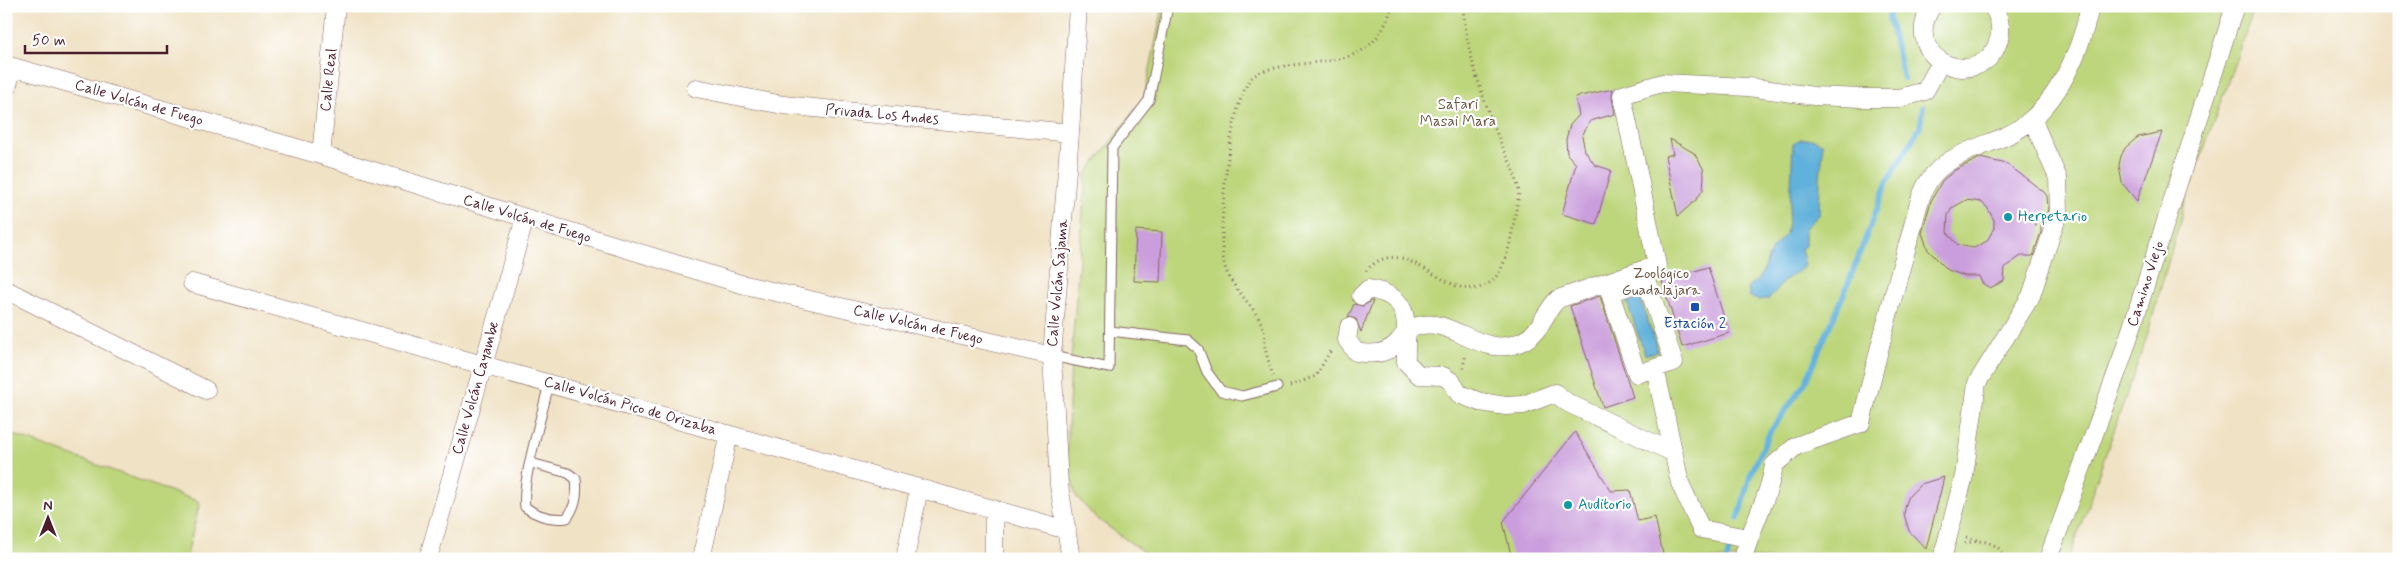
<svg xmlns="http://www.w3.org/2000/svg" width="2405" height="565" font-family="Mynerve,sans-serif">
  <style>
    .green { fill: #bdd67b; stroke: #847a53 }
    .water { fill: #61b1db; stroke: #566883 }
    .lines { fill: none; stroke-linecap: round; stroke-linejoin: round }
    .stream { stroke: #61b1db; stroke-width: 5.5 }
    .building { fill: #ca9edc; fill-rule: evenodd }
    .lane-casing { stroke: #846361; stroke-width: 11 }
    .street-casing { stroke: #846361; stroke-width: 19 }
    .path { stroke: #846361; stroke-width: 3; stroke-dasharray: 1 4; stroke-linecap: butt }
    .lane { stroke: #fff; stroke-width: 9 }
    .street { stroke: #fff; stroke-width: 18 }
    .culture-dot { fill: #0f9aa8; stroke: #fff; stroke-width: 2 }
    .transit-dot { fill: #1a4fb4; stroke: #fff; stroke-width: 2 }
    .labels { text-anchor: middle; dominant-baseline: central; stroke-width: 4.5; stroke-linejoin: round; paint-order: stroke }
    .street-label { font-size: 15px; fill: #4a1f2b; stroke: #fff }
    .park-label { font-size: 15px; fill: #6c5643; stroke: #fff }
    .culture-label { font-size: 15px; fill: #0d838f; stroke: #fff; text-anchor: start }
    .transit-label { font-size: 15px; fill: #164399; stroke: #fff }
  </style>
  <rect width="100%" height="100%" fill="#fff"/>
  <filter id="ink" filterUnits="userSpaceOnUse"><feTurbulence type="fractalNoise" baseFrequency=".02" numOctaves="2"/><feDisplacementMap in="SourceGraphic" scale="10" xChannelSelector="R" yChannelSelector="G"/><feConvolveMatrix kernelMatrix="1 2 1 2 8 2 1 2 1" color-interpolation-filters="sRGB"/></filter>
  <filter id="wash" filterUnits="userSpaceOnUse"><feTurbulence type="fractalNoise" baseFrequency=".0096" numOctaves="4" result="noise"/><feDisplacementMap in="SourceGraphic" scale="20" xChannelSelector="R" yChannelSelector="G"/><feGaussianBlur stdDeviation="1.12" result="paint"/><feColorMatrix in="noise" values="0 0 0 0 0 0 0 0 0 0 0 0 0 0 0 0 0 1.4 0 .05"/><feComposite in="paint" operator="in"/></filter>
  <g filter="url(#wash)">
    <rect width="100%" height="100%" fill="#f0e2c5"/>
    <!-- green -->
    <path class="green" d="M1163,6h1092l-68,190 -39,137 -79,226h-916l-58,-42 -20,-22 -8,-42 4,-93 15,-186 58,-76z
      M6,432l194,70 -14,57h-180z"/>
    <!-- water -->
    <path class="water" d="M1801,139h12l9,4 1,9 -3,25 -1,38 -14,13v18l-4,3 4,17 -22,16 -14,17 -11,1 -8,-3 -2,-7 2,-5 10,-7 12,-29 14,-15 4,-28 3,-63z
      M1640,298l18,53 -13,4 -18,-53z"/>
    <g class="lines">
      <!-- stream -->
      <path class="stream" d="M1890,6l-1,12 15,61
        M1738,519l12,-43 20,-44 35,-49 41,-94 41,-107 33,-55 3,-20
        M1727,559l2,-8"/>
    </g>
    <g id="blocks">
      <!-- building -->
      <path class="building" d="M1613,89l-1,8 3,17 -25,7 -8,15 3,15 10,14 16,5 -15,54 -34,-10 14,-50 -9,-10 -1,-15 4,-14 9,-10 -4,-18z
        M2162,132l-25,69 -15,-18 -3,-18 2,-9 4,-8 13,-11z
        M1670,139l24,14 9,15 1,7 -1,15 -7,10 -18,16 -13,-60 8,-2z
        M1980,158l27,6 37,28 3,4 1,13 -4,14h-3v9l-8,24h-12l-16,11 -1,14 -14,7 -8,-5 -3,-7h-14l-17,-6 -20,-20 -6,-17 9,-32 11,-20 13,-11zM1966,200l15,2 6,5 7,13v8l-7,13 -13,7 -16,-3 -11,-13 1,-17 4,-7z
        M1136,230l26,2 -2,50 -26,-1z
        M1708,267l21,66 -47,14 -20,-66z
        M1600,296l33,101 -30,10 -33,-101z
        M1371,301h2l-12,31 -5,-13 -8,-2 6,-13 9,2z
        M1575,432l36,59 19,-1 8,31 17,-4 9,42h-152l-9,-37z
        M1944,477l-4,17 -14,55 -17,-18 -5,-17 2,-10 3,-8 12,-12z"/>
    </g>
  </g>
  <g filter="url(#ink)">
    <use href="#blocks" fill-opacity="0" stroke="#846361" stroke-width="1"/>
    <g class="lines">
      <defs>
        <path id="lane" d="M1110,331l78,9 10,9 9,23 14,19 21,5 35,-9
          M1052,356l57,12 3,-220 37,-48 19,-94
          M531,463l37,10 8,6c2,15 0,27 -9,39 -15,2 -30,-2 -42,-11 -4,-26 18,-94 24,-124"/>
        <path id="street" d="M1932,6c-35,54 51,90 67,33 3,-11 0,-24 -7,-33
          M6,65l315,90 420,129 311,72
          M696,88l87,17 287,28
          M6,91l7,-24
          M321,155l15,-149
          M1646,280l28,82 -37,12 -27,-81z
          M192,283l875,247
          M6,290l200,100
          M1361,296l7,-7c47,7 37,37 38,73l13,13 24,1 9,6 7,12 21,8 26,4 17,-1 32,-12 13,10 104,49
          M1349,327l-2,13 9,12c15,3 31,3 42,-10 7,-8 9,-13 20,-16 37,-10 64,37 107,14 16,-9 20,-29 33,-41l99,-34 -35,-170 40,-12 86,4 66,9 48,2h38l25,-7 16,-29
          M1655,368l25,115 21,46 47,9
          M994,509v50
          M428,559l97,-341
          M701,559l28,-125
          M905,559l14,-71
          M1071,559l-12,-74 -7,-129 18,-223 8,-127
          M1743,559c8,-33 26,-61 31,-94l22,-19 65,-23c15,-62 30,-122 48,-183 7,-22 9,-48 25,-66 18,-20 47,-27 70,-37 49,-21 76,-81 86,-131
          M1942,559l22,-83 13,-93 54,-87 28,-85 -1,-33 -25,-57
          M2048,559l73,-198 114,-355"/>
      </defs>
      <!-- lane casing -->
      <use href="#lane" class="lane-casing"/>
      <!-- street casing -->
      <use href="#street" class="street-casing"/>
      <!-- path -->
      <path class="path" d="M2022,216l14,9
        M1366,271c39,-44 80,35 120,14 22,-11 26,-54 30,-75 1,-7 4,-16 2,-23 -3,-17 -14,-36 -21,-53 -16,-41 -31,-84 -34,-128
        M1463,368l3,-14
        M1273,376c-3,-10 -6,-19 -8,-29 0,-6 0,-13 -2,-19 -9,-25 -32,-38 -39,-64 -7,-30 5,-171 30,-188 9,-7 22,-8 32,-10 51,-8 89,-1 106,-60
        M1290,386l26,-10 16,-28
        M1966,537l14,4
        M1965,544c15,-7 35,-1 41,15"/>
      <!-- lane -->
      <use href="#lane" class="lane"/>
      <!-- street -->
      <use href="#street" class="street"/>
    </g>
  </g>
  <!-- markers -->
  <g class="culture-dot">
    <circle cx="2008" cy="217" r="5"/>
    <circle cx="1568" cy="505" r="5"/>
  </g>
  <rect class="transit-dot" x="1690" y="302" width="10" height="10" rx="2.5"/>
  <g class="labels">
    <!-- street labels -->
    <g class="street-label">
      <text transform="translate(329 80) rotate(-84)">Calle Real</text>
      <text transform="translate(139 103) rotate(16)">Calle Volcán de Fuego</text>
      <text transform="translate(882 115) rotate(5)">Privada Los Andes</text>
      <text transform="translate(527 219) rotate(17)">Calle Volcán de Fuego</text>
      <text transform="translate(1058 283) rotate(-85)">Calle Volcán Sajama</text>
      <text transform="translate(2146 284) rotate(-72)">Camino Viejo</text>
      <text transform="translate(918 325) rotate(13)">Calle Volcán de Fuego</text>
      <text transform="translate(476 388) rotate(-74)">Calle Volcán Cayambe</text>
      <text transform="translate(630 406) rotate(16)">Calle Volcán Pico de Orizaba</text>
    </g>
    <!-- park labels -->
    <g class="park-label">
      <text x="1458" y="105">Safari<tspan x="1458" dy="17">Masai Mara</tspan></text>
      <text x="1661" y="274">Zoológico<tspan x="1661" dy="17">Guadalajara</tspan></text>
    </g>
    <!-- culture labels -->
    <g class="culture-label">
      <text x="2018" y="217">Herpetario</text>
      <text x="1578" y="505">Auditorio</text>
    </g>
    <!-- transit labels -->
    <g class="transit-label">
      <text x="1695" y="324">Estación 2</text>
    </g>
  </g>
  <!-- margin -->
  <rect width="2405" height="565" fill="none" stroke="#fff" stroke-width="25"/>
  <!-- north arrow -->
  <g transform="translate(48 518)" stroke="#ffffff" stroke-width="4" paint-order="stroke">
  <path d="M0-4L9 19L0 12L-9 19Z" fill="#4a1f2b"/>
  <text y="-8" font-size="14" font-weight="bold" text-anchor="middle" fill="#4a1f2b">N</text>
  </g>
  <!-- scale -->
  <path d="M25 45v8h142v-8" fill="none" stroke="#4a1f2b" stroke-width="2.5"/>
  <text x="32" y="45" font-size="15" fill="#4a1f2b" stroke="#ffffff" stroke-width="4" paint-order="stroke">50 m</text>
</svg>
